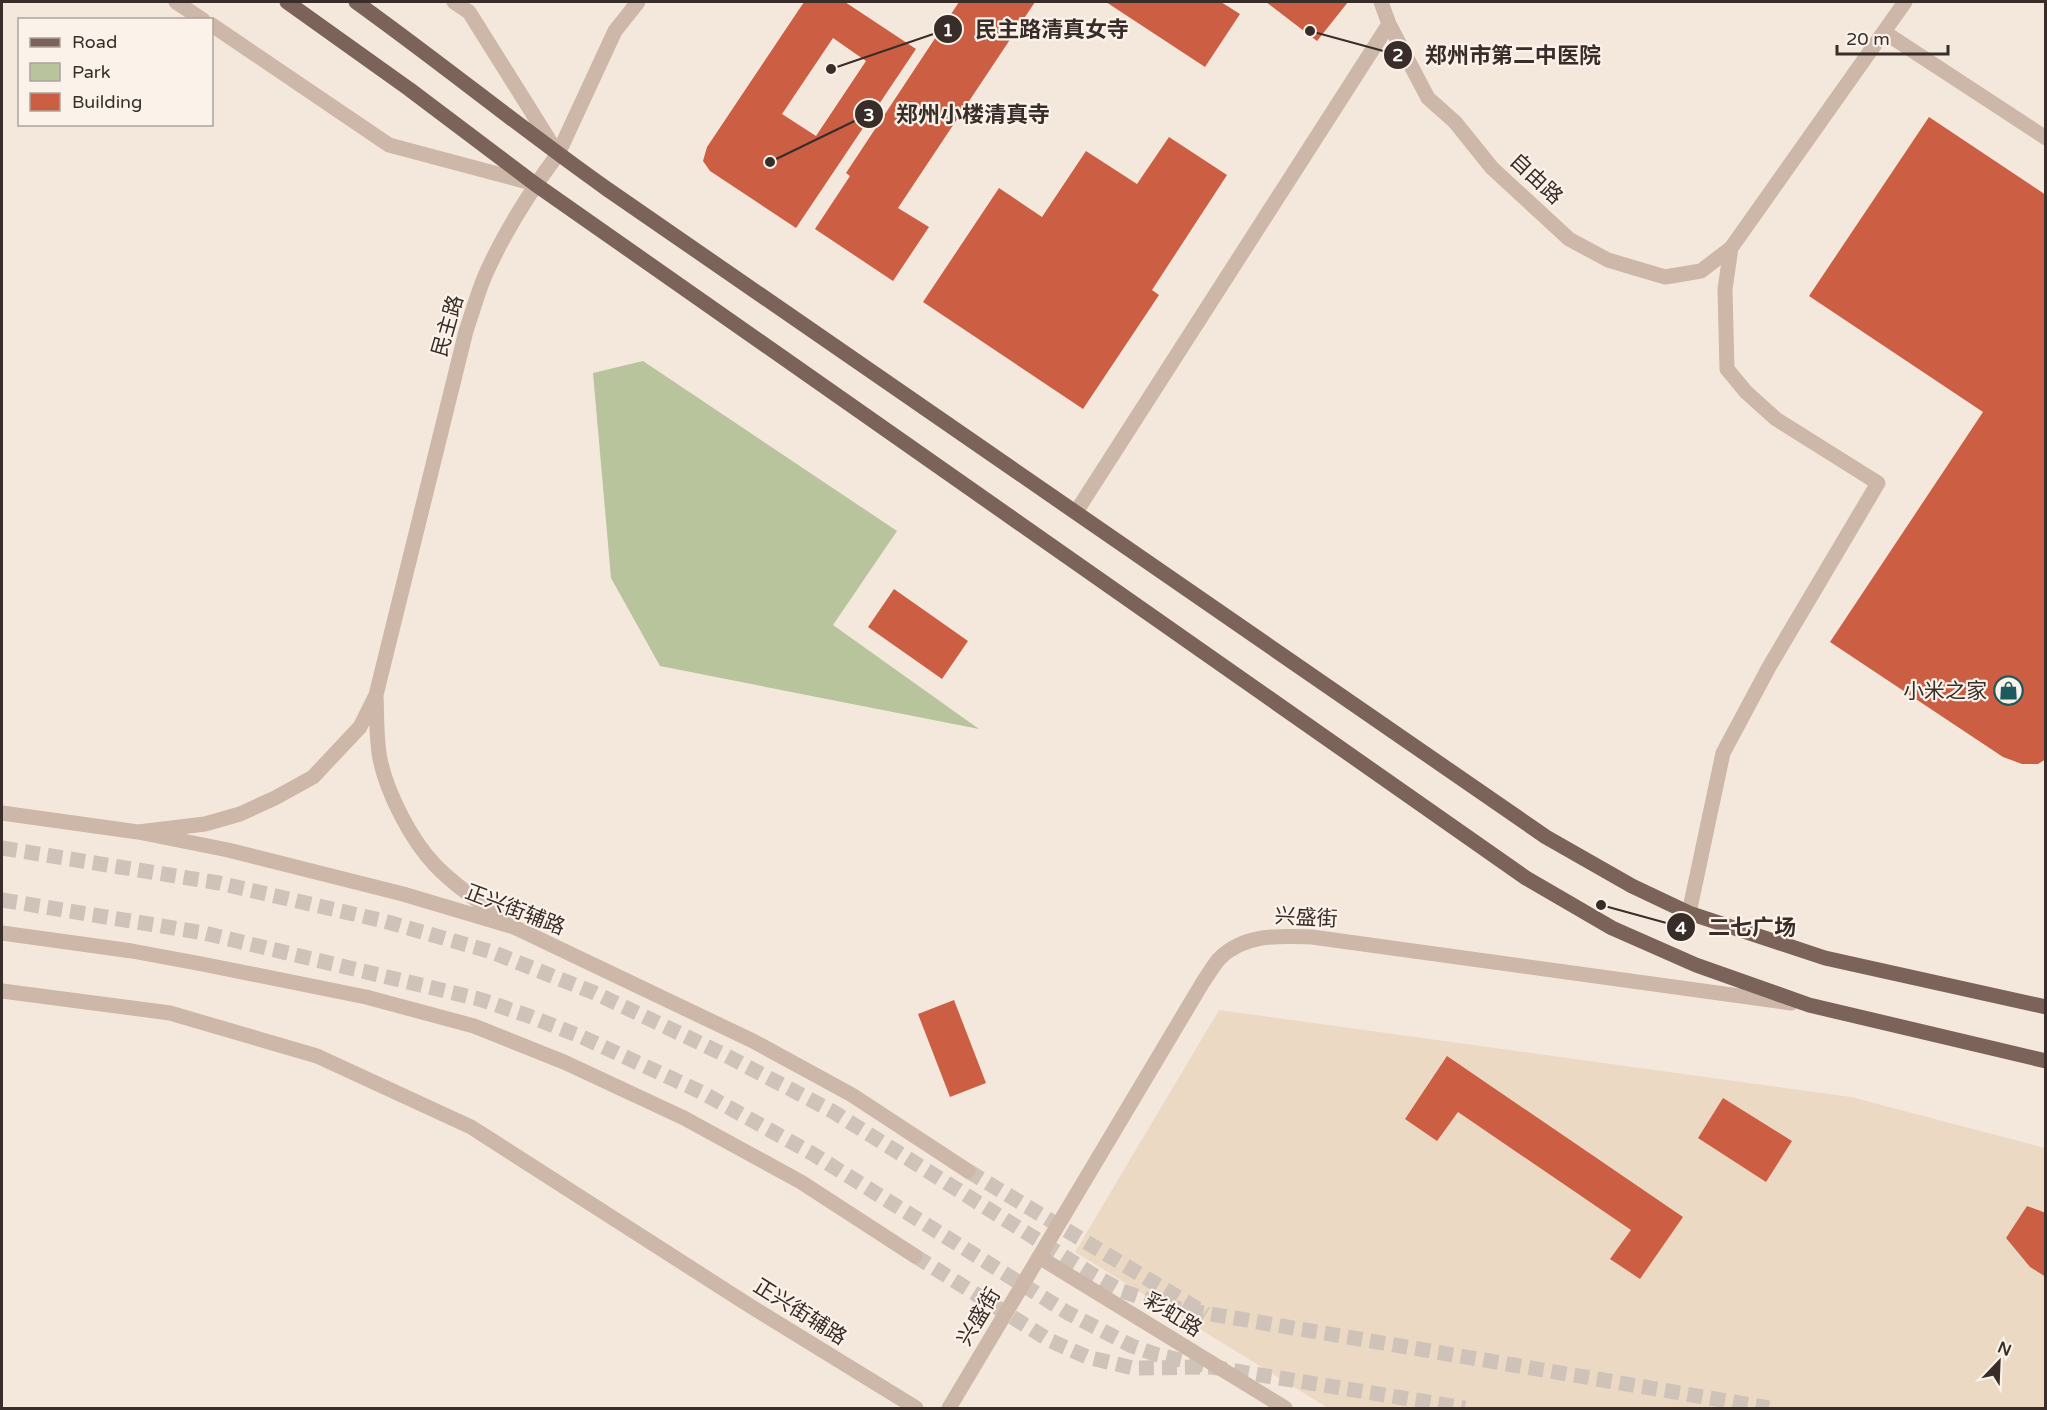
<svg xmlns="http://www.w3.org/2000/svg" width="2047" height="1410" font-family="'Varela Round','Noto Sans SC',sans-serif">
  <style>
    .green { fill: #b8c49c }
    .plaza { fill: #ecd9c3 }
    .building { fill: #cc5f43; fill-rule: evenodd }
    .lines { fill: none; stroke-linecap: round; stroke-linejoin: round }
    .tertiary-tunnel { stroke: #cfc3b9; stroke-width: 15; stroke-dasharray: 15 8; stroke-linecap: butt }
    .primary-tunnel { stroke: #cfc3b9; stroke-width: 15; stroke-dasharray: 15 8; stroke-linecap: butt }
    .service { stroke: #cdb7a8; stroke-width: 15 }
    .pedestrian { stroke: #cdb7a8; stroke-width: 15 }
    .minor { stroke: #cdb7a8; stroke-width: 15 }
    .tertiary { stroke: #cdb7a8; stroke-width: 15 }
    .primary { stroke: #7c6359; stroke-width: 15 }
    .labels { text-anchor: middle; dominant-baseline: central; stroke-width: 4.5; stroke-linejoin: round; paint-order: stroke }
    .street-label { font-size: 21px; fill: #392d29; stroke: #fbf2ea }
    .poi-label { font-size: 21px; fill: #392d29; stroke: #fbf2ea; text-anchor: end }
    .leader { fill: none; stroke: #392d29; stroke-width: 2 }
    .callout-dot { fill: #392d29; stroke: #fbf2ea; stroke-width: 2 }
    .mark-label { font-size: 18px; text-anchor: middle; font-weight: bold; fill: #fff }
    .callout-label { font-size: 22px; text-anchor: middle; font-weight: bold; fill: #392d29; stroke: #fbf2ea; stroke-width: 4.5; stroke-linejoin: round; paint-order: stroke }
  </style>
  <rect width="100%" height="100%" fill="#f4e8dd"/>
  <!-- green -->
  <path class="green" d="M643,361l254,170 -64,94 146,104 -319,-63 -49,-88 -18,-205z"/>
  <!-- plaza -->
  <path class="plaza" d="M1219,1010l632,87 194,51v260h-717l-253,-156z"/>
  <!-- building -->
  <path class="building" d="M804,2h41l71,47 -120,179 -86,-57 -7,-10 4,-14zM833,38l33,23 -50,75 -34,-22z
    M959,2h76l-137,206 31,19 -36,54 -78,-52 35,-53 -4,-3z
    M1106,2h115l19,12 -35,53z
    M1266,2h82l-31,39z
    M1929,117l117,78v564l-8,5h-16l-19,-7 -173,-115 153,-230 -174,-116z
    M1169,137l58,38 -75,115 7,5 -76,114 -160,-107 76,-114 43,29 44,-66 51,33z
    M894,589l74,52 -26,38 -74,-52z
    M954,1000l32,83 -36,14 -32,-83z
    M1447,1056l236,161 -43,62 -30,-20 21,-29 -173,-118 -21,29 -32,-22z
    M1723,1098l69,43 -26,41 -68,-44z
    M2027,1206l19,7v64l-16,-10 -24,-29z"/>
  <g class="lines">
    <!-- tertiary-tunnel -->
    <path class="tertiary-tunnel" d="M968,1171l238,143
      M915,1256l134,84 38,17 46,11 78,-1"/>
    <!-- primary-tunnel -->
    <path class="primary-tunnel" d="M2,848l217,35 165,38 108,31 103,41 130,62 107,56 260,163 30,17 47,16 600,101
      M2,900l202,33 275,66 50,17 53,21 119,55 112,62 255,159 64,33 26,9 53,12 254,41"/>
    <!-- service -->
    <path class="service" d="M1381,2l8,22 39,74 27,24 37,46 77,71 39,21 57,17 36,-6 30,-23
      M1076,512l313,-488"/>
    <!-- pedestrian -->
    <path class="pedestrian" d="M1039,1257l246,151"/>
    <!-- minor -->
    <path class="minor" d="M1884,32l162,106
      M558,154l57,-123 23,-29
      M1689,913l34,-160 46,-86 109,-184 -102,-64 -30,-27 -19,-23 -2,-80 6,-41 174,-246
      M2,991l168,22 147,43 154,71 276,177 169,104
      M949,1408l254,-426c5,-7 10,-16 16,-23 25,-26 61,-23 93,-22l479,66"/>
    <!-- tertiary -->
    <path class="tertiary" d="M176,2l27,18
      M212,25l177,120 146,39
      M376,695c1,21 0,44 4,64 7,34 31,81 55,106 20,21 46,38 69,55
      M2,813l136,19 90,18 175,44 111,33 239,114 99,54 116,76
      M138,832l67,-8 35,-10 35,-16 38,-21 47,-50 16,-32 90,-364c6,-17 11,-36 18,-53 19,-44 45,-85 74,-124l-89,-142 -15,-10
      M2,933l130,18 70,13 164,33 108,29 90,36 120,56 117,64 114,74"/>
    <!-- primary -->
    <path class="primary" d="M287,2l122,87 126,95 991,694 86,50 84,37 113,40 237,56
      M356,2c85,61 166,127 251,187l939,648 86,49 57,27 136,45 221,49"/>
  </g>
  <!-- icons -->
  <defs>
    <symbol id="shop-ring" viewBox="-11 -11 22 22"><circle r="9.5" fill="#fbf2ea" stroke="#1c5b5d" stroke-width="1.5"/><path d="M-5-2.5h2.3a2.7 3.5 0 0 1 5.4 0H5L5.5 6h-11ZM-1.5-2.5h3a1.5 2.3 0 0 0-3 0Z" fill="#1c5b5d"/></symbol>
  </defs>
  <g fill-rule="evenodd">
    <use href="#shop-ring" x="1992" y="674" width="33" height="33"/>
  </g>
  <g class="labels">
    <!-- street labels -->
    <g class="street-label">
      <text transform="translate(1536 179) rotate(43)">自由路</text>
      <text transform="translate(448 326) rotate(-74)">民主路</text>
      <text transform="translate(515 910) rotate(21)">正兴街辅路</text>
      <text transform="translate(1306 918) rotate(3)">兴盛街</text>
      <text transform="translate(800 1312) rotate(32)">正兴街辅路</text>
      <text transform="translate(1173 1315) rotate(32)">彩虹路</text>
      <text transform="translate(979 1317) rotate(-59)">兴盛街</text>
    </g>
    <!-- poi labels -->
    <g class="poi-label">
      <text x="1987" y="691">小米之家</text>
    </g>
  </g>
  <!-- callouts -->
  <path class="leader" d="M831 69L948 29M1310 31L1398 55M770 162L869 114M1601 905L1681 927"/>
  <g class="callout-dot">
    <circle cx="831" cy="69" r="6"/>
    <circle cx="1310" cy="31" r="6"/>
    <circle cx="770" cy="162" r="6"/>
    <circle cx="1601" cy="905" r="6"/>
    <circle cx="948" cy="29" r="15"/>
    <circle cx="1398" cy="55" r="15"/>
    <circle cx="869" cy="114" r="15"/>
    <circle cx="1681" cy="927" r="15"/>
  </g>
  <g class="mark-label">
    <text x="948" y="36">1</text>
    <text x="1398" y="61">2</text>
    <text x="869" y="121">3</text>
    <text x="1681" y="934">4</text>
  </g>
  <g class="callout-label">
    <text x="1052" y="37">民主路清真女寺</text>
    <text x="1513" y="63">郑州市第二中医院</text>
    <text x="973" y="122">郑州小楼清真寺</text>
    <text x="1752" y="935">二七广场</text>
  </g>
  <!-- border -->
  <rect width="2047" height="1410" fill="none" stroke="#392d29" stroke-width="6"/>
  <!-- legend -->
  <rect x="18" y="18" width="195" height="108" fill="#fbf2ea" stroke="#ada39d" stroke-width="1.5"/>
  <rect x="30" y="38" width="30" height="9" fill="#7c6359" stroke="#ada39d" stroke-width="1.5"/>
  <text x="72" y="48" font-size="18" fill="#392d29">Road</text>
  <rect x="30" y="63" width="30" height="18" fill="#b8c49c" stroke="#ada39d" stroke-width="1.5"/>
  <text x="72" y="78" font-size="18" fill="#392d29">Park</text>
  <rect x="30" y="93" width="30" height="18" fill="#cc5f43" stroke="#ada39d" stroke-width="1.5"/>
  <text x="72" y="108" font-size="18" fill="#392d29">Building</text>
  <!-- north arrow -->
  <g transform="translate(1999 1362) rotate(23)" stroke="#fbf2ea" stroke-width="4.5" paint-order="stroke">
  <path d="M0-4.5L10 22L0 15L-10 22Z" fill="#392d29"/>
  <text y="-9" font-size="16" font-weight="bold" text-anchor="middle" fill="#392d29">N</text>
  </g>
  <!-- scale -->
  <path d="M1837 45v9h111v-9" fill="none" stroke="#392d29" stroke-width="3"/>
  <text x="1846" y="45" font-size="18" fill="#392d29" stroke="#fbf2ea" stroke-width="4.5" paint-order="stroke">20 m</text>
</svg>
